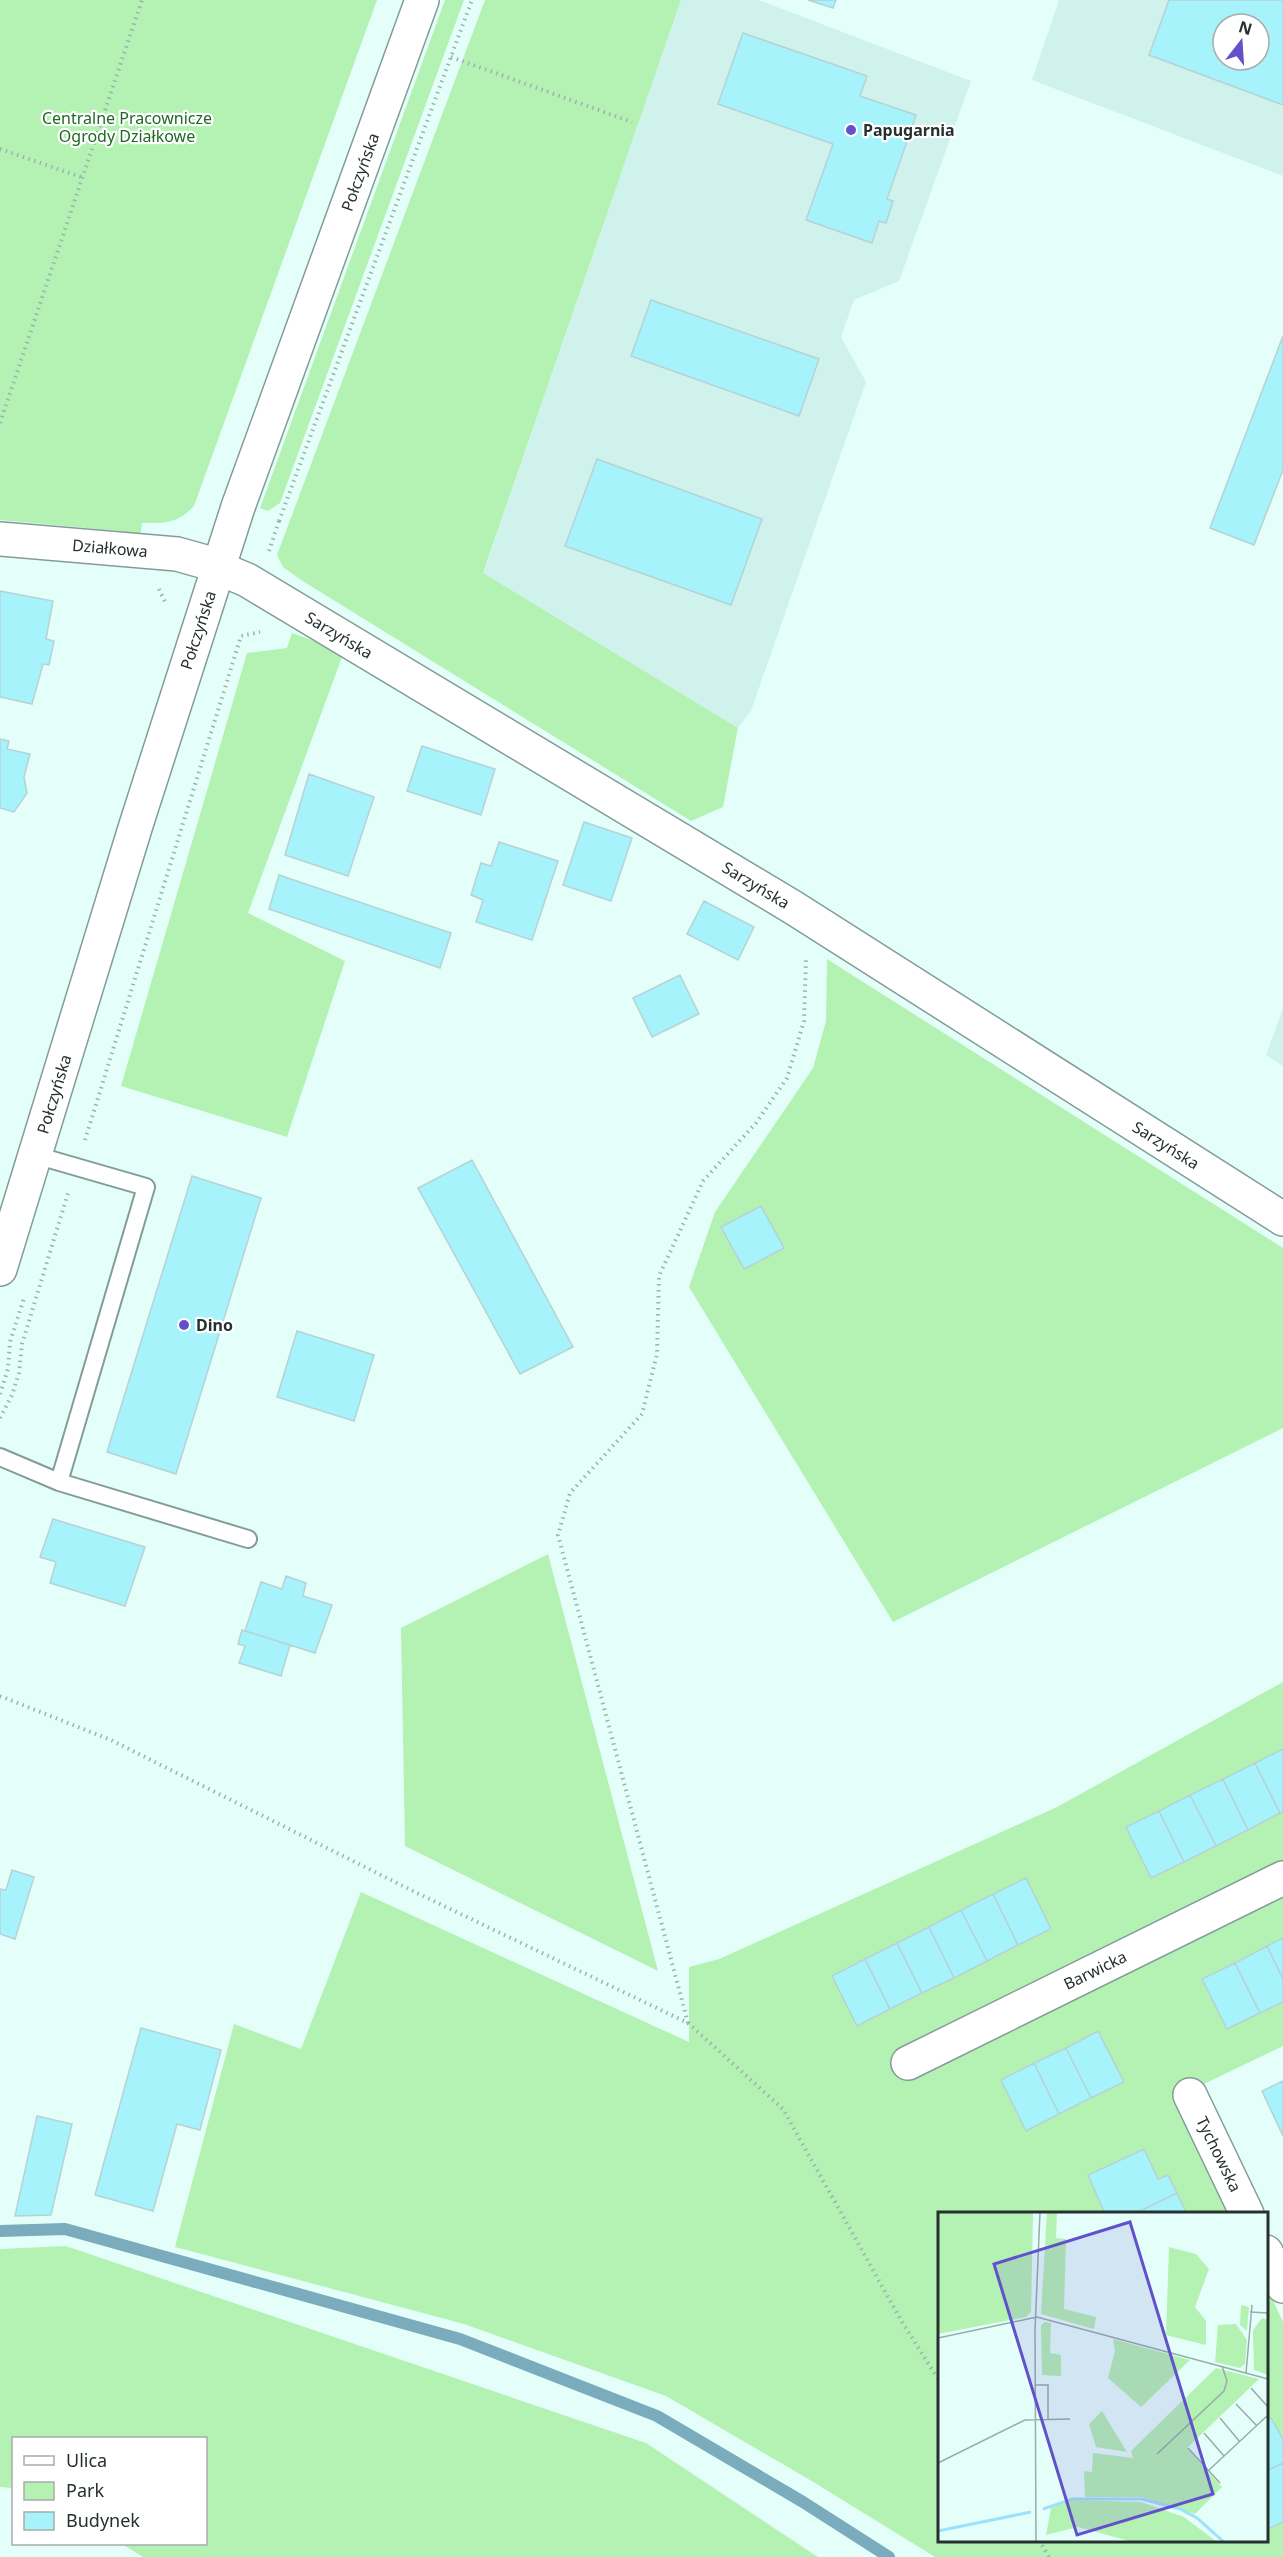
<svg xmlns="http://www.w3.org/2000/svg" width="1283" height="2557" font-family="'Noto Sans',sans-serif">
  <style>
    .built { fill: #cff2ec; fill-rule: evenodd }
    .green { fill: #b4f2b3 }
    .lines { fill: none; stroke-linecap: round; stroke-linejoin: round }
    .stream { stroke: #7aacbe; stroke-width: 12 }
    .building { fill: #a6f3fb; stroke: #b7d2d5; stroke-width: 1.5; fill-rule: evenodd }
    .service-casing { stroke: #839c98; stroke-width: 20 }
    .minor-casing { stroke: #839c98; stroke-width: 36 }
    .secondary-casing { stroke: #839c98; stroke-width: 36 }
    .path { stroke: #9db2ae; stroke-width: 4; stroke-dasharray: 1.5 4.5; stroke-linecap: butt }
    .service { stroke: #fff; stroke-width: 16 }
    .minor { stroke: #fff; stroke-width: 33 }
    .secondary { stroke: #fff; stroke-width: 33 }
    .poi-dot { fill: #6251ca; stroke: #fff; stroke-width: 2 }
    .labels { text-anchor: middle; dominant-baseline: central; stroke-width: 4.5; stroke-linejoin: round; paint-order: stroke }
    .park-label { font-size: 16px; fill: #1f6924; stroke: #fff }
    .poi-label { font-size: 16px; font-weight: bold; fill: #26302e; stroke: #fff; text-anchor: start }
    .street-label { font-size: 16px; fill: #26302e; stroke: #fff }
    .inset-river { fill: none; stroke: #9ee1fb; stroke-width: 3 }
    .inset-road { fill: none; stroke: #98aca8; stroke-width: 1.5 }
    .view { fill: #6251ca; fill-opacity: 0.15; stroke: #6251ca; stroke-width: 3 }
    .inset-edge { fill: none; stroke: #26302e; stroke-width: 3 }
  </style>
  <rect width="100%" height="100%" fill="#e4fffa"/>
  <!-- built -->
  <path class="built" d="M681,0h78l212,81 -72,200 -45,19 -13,37 25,45 -115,329 -13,17 -255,-154z
    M1059,0h224v176l-251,-96zM1223,24h36v36h-36z
    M1283,1008v58l-17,-11z"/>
  <!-- green -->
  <path class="green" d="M0,0h377l-183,506c-17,18 -28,17 -52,17l-2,15 -12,-1 -8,-6 -120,-11z
    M445,0h19l-184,503 -12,8 -8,-3z
    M485,0h196l-198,573 255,155 -15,79 -32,14 -390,-241 -18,-13 -6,-12z
    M292,633l28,10 22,14 -94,256 97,48 -58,176 -166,-51 126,-433 40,-5z
    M827,959l456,289v180l-390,194 -204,-335 26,-75 98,-144 13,-47z
    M548,1554l110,417 -253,-125 -4,-218z
    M1283,1682v364l-106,51 55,116 -292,1v326h326l1,-253 16,35v235h-348l-120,-74 -149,-87 -202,-72 -289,-77 59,-223 67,25 60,-157 328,150v-75l30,-8 338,-152z
    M66,2246l580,197 172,114h-675l-21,-13h84v-106h-192l-1,50 -13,-1v-238z"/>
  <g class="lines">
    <!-- stream -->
    <path class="stream" d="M0,2231l65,-2 395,110 197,77 146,86 86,55"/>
  </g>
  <!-- building -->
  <path class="building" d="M808,0h28l-3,8z
    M1169,0h114v105l-134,-50zM1223,24h36v36h-36z
    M743,33l124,43 -7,20 56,19 -29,84 6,2 -7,22 -7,-2 -7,22 -66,-23 27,-76 -115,-40z
    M651,300l168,59 -20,57 -168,-60z
    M1283,336v134l-29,75 -44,-17z
    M597,459l165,60 -31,86 -166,-59z
    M0,591l53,10 -7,38 8,2 -5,24 -6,-1 -11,40 -32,-7z
    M0,739l9,2 -2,8 23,5 -6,23 3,16 -13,19 -14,-4z
    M422,746l73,23 -14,46 -74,-24z
    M309,774l65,23 -26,79 -63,-21z
    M584,822l48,16 -21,63 -48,-16z
    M499,842l59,19 -26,79 -56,-18 7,-22 -12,-5 10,-32 10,3z
    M279,875l172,58 -11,35 -171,-59z
    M704,901l50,26 -16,33 -51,-26z
    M680,975l19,39 -47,23 -19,-39z
    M472,1160l101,187 -53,27 -102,-186z
    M192,1176l69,22 -85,276 -69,-22z
    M761,1206l23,42 -40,21 -23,-42z
    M297,1331l77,24 -20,66 -77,-24z
    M53,1519l92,28 -20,59 -75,-23 6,-21 -16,-5z
    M286,1576l20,7 -3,13 29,9 -17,48 -70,-22 16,-49 21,7z
    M242,1630l48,15 -9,31 -42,-13 6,-17 -7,-2z
    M1283,1749v63l-3,1 -25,-50z
    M1255,1763l25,50 -32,17 -25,-51z
    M1223,1779l25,51 -32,16 -26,-51z
    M1190,1795l26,51 -32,16 -25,-51z
    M1159,1811l25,51 -33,16 -25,-51z
    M12,1870l22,7 -19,62 -15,-5v-45l6,1z
    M1026,1878l25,51 -33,16 -25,-51z
    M993,1894l25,51 -31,16 -26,-51z
    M961,1910l26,51 -33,17 -25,-51z
    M929,1927l25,51 -32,15 -25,-50z
    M1283,1938v41l-16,-33z
    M897,1943l25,50 -32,16 -25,-50z
    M1267,1946l16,33v23l-23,11 -25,-50z
    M865,1959l25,50 -33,17 -25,-50z
    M1235,1963l25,50 -33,16 -25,-50z
    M141,2028l80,22 -21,80 -23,-6 -24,87 -58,-16z
    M1098,2031l26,51 -33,16 -25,-50z
    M1066,2048l25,50 -32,16 -25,-51z
    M1034,2063l25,51 -33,17 -25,-51z
    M1283,2081v55l-21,-45z
    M37,2116l35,8 -21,91 -36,1z
    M1144,2149l14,30 10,-4 9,18 -43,21h-29l-17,-39z
    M1177,2193l9,19 -3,2h-49z
    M1271,2418l12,21v24l-17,8v-51z
    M1283,2463v59l-17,8v-59z"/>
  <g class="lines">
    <defs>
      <path id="service" d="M35,1155l111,32 -87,295
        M0,1457l59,25 189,57"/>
      <path id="minor" d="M0,539l177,15 25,7 45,19 547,328 489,311
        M908,2063l375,-185
        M1190,2095l57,119
        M1266,2252l17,34"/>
      <path id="secondary" d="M0,1269l136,-444 102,-318 184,-507"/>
    </defs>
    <!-- service casing -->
    <use href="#service" class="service-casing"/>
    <!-- minor casing -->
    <use href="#minor" class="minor-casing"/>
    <!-- secondary casing -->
    <use href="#secondary" class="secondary-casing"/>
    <!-- path -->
    <path class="path" d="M451,57l181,65
      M0,149l84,29
      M0,423l142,-423
      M279,521l193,-521
      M269,551l10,-30 -2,-1
      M159,589l7,15
      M85,1140l156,-504 19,-4
      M0,1394l8,-25 2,-27 14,-44
      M0,1418l12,-23 7,-22 3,-29 46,-151
      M0,1696l111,44 306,153 271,130 95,86 119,213 38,60
      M688,2023l-130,-488 12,-42 72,-79 15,-60 2,-78 44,-95 53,-58 31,-45 17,-57 2,-63
      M1039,2540l10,17"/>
    <!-- service -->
    <use href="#service" class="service"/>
    <!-- minor -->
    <use href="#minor" class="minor"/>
    <!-- secondary -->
    <use href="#secondary" class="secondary"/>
  </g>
  <!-- markers -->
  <g class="poi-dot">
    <circle cx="851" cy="130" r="6"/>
    <circle cx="184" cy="1325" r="6"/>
  </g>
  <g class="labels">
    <!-- park labels -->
    <g class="park-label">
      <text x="127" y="118">Centralne Pracownicze<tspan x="127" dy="18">Ogrody Działkowe</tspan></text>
    </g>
    <!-- poi labels -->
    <g class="poi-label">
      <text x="863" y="130">Papugarnia</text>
      <text x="196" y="1325">Dino</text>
    </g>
    <!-- street labels -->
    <g class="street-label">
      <text transform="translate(360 172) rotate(-70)">Połczyńska</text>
      <text transform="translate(110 548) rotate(5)">Działkowa</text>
      <text transform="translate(198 630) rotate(-72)">Połczyńska</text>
      <text transform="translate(339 635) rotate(31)">Sarzyńska</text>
      <text transform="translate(756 885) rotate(31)">Sarzyńska</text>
      <text transform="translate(54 1094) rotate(-73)">Połczyńska</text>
      <text transform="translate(1166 1145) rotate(32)">Sarzyńska</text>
      <text transform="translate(1095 1970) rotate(-26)">Barwicka</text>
      <text transform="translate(1219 2154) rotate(64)">Tychowska</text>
    </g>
  </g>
  <!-- overview -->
  <g transform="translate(938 2212)">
    <rect width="330" height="330" fill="#e4fffa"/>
    <path d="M0,0h95l-2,100 -5,5 -88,17zM109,0h10l-1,26 10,1 -2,70 32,8 -2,12 -53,-15zM231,35l27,7 13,15 -14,38 11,14v24l-40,-10zM303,93l8,2 -2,24 -7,-6zM324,106l6,2v55l-14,-5 -1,-40zM107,110l6,1 -1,30 11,2v21l-19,-1 -1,-50zM298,112l11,16 -2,24 -5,4 -25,-6 3,-37zM175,127l77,21 -49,47 -33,-29 7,-27zM278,156l43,11 -72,69 35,39 -27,27 -53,-17h-57l-1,-26 8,1 1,-19 40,5 -2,-7zM164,199l25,41 -31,-5 -7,-23zM135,288l68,2 43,15 33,25h-84l-55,-15 -32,8 5,-27z" fill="#b4f2b3"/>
    <path class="inset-river" d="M105,297l30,-10h69l38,10 17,9 27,24M0,319l93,-19"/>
    <path class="inset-road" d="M312,100l18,1M0,126l99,-21 231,62M308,161l6,-68M97,173h13v34M313,176l17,19M298,192l21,22M282,206l20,24M266,221l20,23M250,236l32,35M219,242l67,-63 3,-10 -5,-15M0,251l87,-43 45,-1M271,258l59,-55M98,330l-1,-212 5,-118"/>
    <path class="view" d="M192,10l83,272 -136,41 -83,-271z"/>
    <rect width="330" height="330" class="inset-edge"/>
  </g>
  <!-- legend -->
  <rect x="12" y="2437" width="195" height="108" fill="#ffffff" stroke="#a8acab" stroke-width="1.5"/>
  <rect x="24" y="2456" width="30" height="9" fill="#ffffff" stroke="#a8acab" stroke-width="1.5"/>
  <text x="66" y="2467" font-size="18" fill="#26302e">Ulica</text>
  <rect x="24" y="2482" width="30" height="18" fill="#b4f2b3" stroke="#a8acab" stroke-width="1.5"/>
  <text x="66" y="2497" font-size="18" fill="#26302e">Park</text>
  <rect x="24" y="2512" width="30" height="18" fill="#a6f3fb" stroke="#a8acab" stroke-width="1.5"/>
  <text x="66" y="2527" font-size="18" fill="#26302e">Budynek</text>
  <!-- north arrow -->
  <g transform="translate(1241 42) rotate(17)"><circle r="28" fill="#ffffff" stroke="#a8acab" stroke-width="1.5"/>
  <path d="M0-4.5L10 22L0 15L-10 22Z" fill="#6251ca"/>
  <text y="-9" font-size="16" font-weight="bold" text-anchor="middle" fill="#26302e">N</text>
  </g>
</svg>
